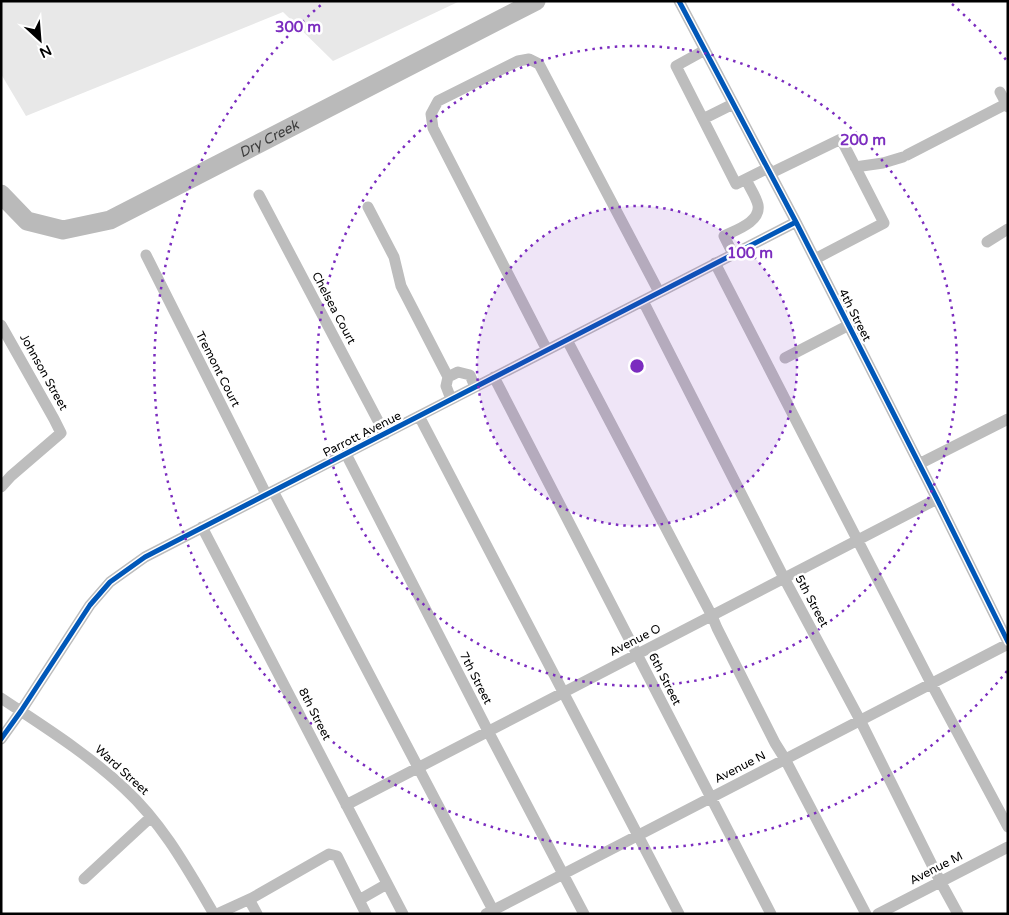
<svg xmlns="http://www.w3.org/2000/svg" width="1009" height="915" font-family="'Varela Round',sans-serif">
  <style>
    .green { fill: #e8e8e8 }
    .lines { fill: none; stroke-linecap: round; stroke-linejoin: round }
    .river { stroke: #bababa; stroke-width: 19 }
    .minor { stroke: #bdbdbd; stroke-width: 11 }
    .cycleway-casing { stroke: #fff; stroke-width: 8 }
    .cycleway { stroke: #0057b8; stroke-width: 5 }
    .ring { fill: none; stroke: #7b2cbf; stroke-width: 2.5; stroke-dasharray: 2.5 5 }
    .labels { text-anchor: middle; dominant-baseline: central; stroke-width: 5; stroke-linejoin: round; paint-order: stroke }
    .street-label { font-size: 12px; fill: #000; stroke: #fff }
    .water-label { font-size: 14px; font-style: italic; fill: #3d3d3d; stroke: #fff }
    .centre { fill: #7b2cbf; stroke: #fff; stroke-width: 2.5 }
    .ring-label { font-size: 15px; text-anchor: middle; font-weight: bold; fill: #7b2cbf; stroke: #fff; stroke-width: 5; stroke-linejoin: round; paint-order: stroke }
  </style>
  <rect width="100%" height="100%" fill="#fff"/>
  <!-- green -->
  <path class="green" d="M1,1h459l-127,60 -50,-49 -257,104 -25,-42z"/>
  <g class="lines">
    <!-- river -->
    <path class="river" id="s1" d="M1,194l26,27 36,9 47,-10 426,-219"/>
    <!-- minor -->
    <path class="minor" d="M679,1l117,221 141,277 71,143
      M705,50l-29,16 60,118 32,-16
      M1000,92l8,15
      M703,119l30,-15
      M907,155l99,-51
      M855,167l28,-4 20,-6
      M771,173l70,-34 43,84 -69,36
      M259,195l126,239
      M368,207l26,50 7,29 47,91
      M987,242l21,-13
      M733,254l-9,-18c12,-6 37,-14 34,-31 -2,-9 -9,-18 -12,-26
      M146,255l120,239
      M715,263l216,420 77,144
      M643,301l141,277 76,142 80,161 18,33
      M1,325l53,94 7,14 -50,43 -10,11
      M567,340l145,276 5,12 58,115 10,16 81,155
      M547,350l-114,-222 -2,-14 7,-13 80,-40 11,-2 10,5 120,228
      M785,358l64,-33
      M494,377l277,537
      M451,399l-5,-13 2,-9 10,-5 12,3 5,12
      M419,416l260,498
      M346,454l142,277 96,183
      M919,464l89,-45
      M273,491l220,419 1,4
      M202,527l201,387
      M1,698c42,28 87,56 124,91 38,35 63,81 89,125
      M1,739l20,-28 69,-106 20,-23 35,-25 651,-335
      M346,805l591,-306
      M84,879l67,-62
      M359,900l28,-16
      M217,914l35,-16
      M257,914l-6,-11 1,-5 77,-44 8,2 29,58
      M486,914l522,-270
      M878,914l130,-67"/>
    <defs>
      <path id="cycleway" d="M679,1l117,221 141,277 71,143
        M1,739l20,-28 69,-106 20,-23 35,-25 651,-335"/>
    </defs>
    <!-- cycleway casing -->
    <use href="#cycleway" class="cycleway-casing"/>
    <!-- cycleway -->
    <use href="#cycleway" class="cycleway"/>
  </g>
  <!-- distance rings -->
  <circle cx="637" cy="366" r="160" fill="#7b2cbf" fill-opacity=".12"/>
  <g class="ring">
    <circle cx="637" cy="366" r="160"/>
    <circle cx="637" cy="366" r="320"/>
    <path d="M1007 671A480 480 0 1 1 322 4M952 4A480 480 0 0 1 1007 61"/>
  </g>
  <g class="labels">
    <!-- street labels -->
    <g class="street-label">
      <text transform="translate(334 308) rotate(62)">Chelsea Court</text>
      <text transform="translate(855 315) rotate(63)">4th Street</text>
      <text transform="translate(218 369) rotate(63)">Tremont Court</text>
      <text transform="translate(44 372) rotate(61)">Johnson Street</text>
      <text transform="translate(362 434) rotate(-27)">Parrott Avenue</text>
      <text transform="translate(812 601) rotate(62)">5th Street</text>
      <text transform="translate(635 640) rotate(-27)">Avenue O</text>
      <text transform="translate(476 678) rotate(63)">7th Street</text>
      <text transform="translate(665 679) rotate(63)">6th Street</text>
      <text transform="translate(315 714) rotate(63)">8th Street</text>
      <text transform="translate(740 767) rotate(-27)">Avenue N</text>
      <text transform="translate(122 770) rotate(42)">Ward Street</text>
      <text transform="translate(936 868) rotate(-27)">Avenue M</text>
    </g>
    <!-- water labels -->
    <g class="water-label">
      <text stroke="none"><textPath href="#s1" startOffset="301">Dry Creek</textPath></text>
    </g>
  </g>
  <circle cx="637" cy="366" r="8" class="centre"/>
  <g class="ring-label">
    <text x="298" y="32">300 m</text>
    <text x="863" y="145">200 m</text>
    <text x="750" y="258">100 m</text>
  </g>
  <!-- border -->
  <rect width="1009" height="915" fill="none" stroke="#000000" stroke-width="5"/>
  <!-- north arrow -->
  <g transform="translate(40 40) rotate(154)" stroke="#ffffff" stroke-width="4" paint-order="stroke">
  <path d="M0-4L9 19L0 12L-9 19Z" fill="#000000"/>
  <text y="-8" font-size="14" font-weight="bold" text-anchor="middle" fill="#000000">N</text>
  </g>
</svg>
